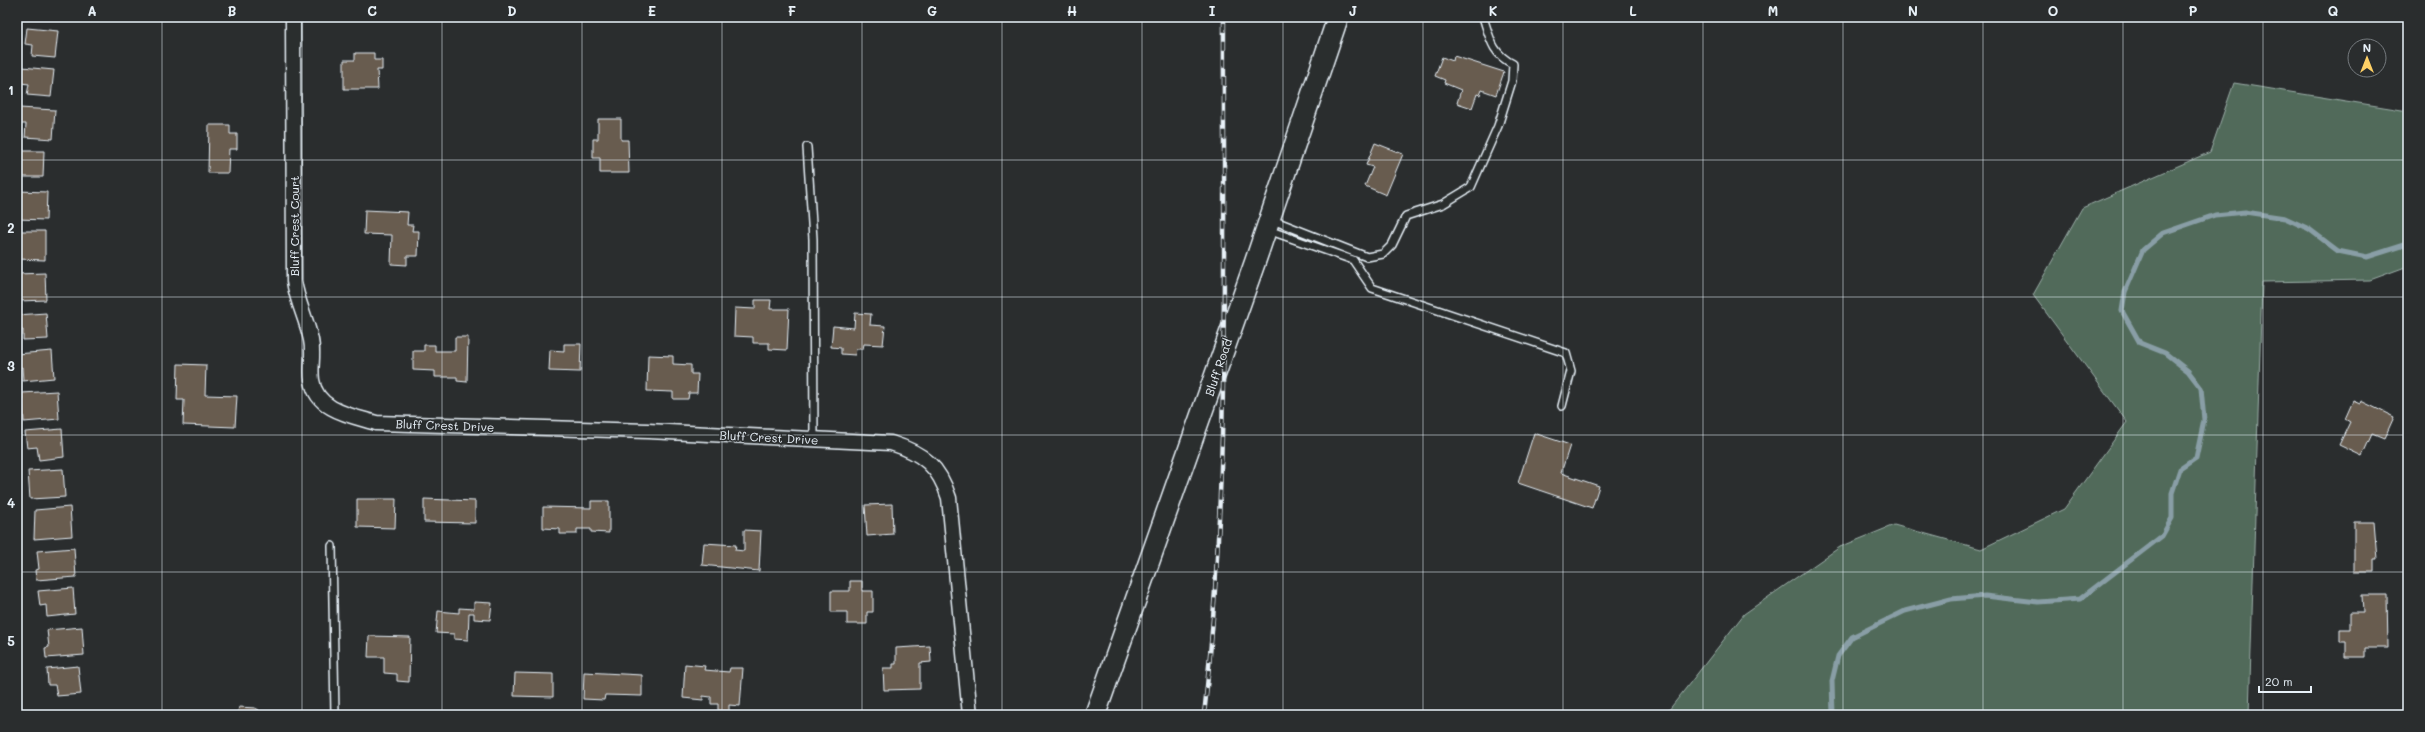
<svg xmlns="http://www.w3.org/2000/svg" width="2425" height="732" font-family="Mali,sans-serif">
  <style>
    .green { fill: #516b5a; stroke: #9caea9 }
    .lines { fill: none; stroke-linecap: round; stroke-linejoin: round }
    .stream { stroke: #899ea6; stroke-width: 5 }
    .building { fill: #685b4f; stroke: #e8f1f8 }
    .service-casing { stroke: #e8f1f8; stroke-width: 10 }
    .minor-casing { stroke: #e8f1f8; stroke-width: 17 }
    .secondary-casing { stroke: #e8f1f8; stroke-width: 23 }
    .service { stroke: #2a2d2e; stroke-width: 7 }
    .minor { stroke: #2a2d2e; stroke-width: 14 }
    .secondary { stroke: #2a2d2e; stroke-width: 20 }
    .rail-casing { stroke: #e8f1f8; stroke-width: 4.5 }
    .rail { stroke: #2a2d2e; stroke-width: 3; stroke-dasharray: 9; stroke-linecap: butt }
    .grid { fill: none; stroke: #e8f1f8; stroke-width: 1; stroke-opacity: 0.55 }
    .labels { text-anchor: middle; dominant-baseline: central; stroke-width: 3; stroke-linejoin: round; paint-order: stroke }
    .street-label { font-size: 12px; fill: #e8f1f8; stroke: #2a2d2e }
    .neatline { fill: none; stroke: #e8f1f8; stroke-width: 1.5 }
    .grid-label { font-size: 13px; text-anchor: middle; font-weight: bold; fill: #e8f1f8 }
  </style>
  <rect width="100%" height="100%" fill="#2a2d2e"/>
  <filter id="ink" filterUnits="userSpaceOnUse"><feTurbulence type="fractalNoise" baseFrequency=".025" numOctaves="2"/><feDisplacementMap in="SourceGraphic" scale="8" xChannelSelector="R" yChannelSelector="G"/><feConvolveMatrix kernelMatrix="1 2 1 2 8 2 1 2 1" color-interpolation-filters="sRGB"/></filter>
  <g filter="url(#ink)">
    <!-- green -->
    <path class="green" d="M2234,83l174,28v155l-38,14 -108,2 -13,433h-584l79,-101 96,-67 54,-22 87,24 83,-40 63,-87 -94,-127 49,-87 128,-56z"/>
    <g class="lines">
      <!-- stream -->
      <path class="stream" d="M1833,715l-1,-34 6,-25 14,-19 53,-26 46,-12 34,-3 53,6 42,-3 82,-63 10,-18v-25l8,-24 16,-11 8,-38 -3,-32 -13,-17 -23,-18 -25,-10 -18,-32 3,-19 18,-42 20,-17 52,-18 30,-3 40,6 24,11 29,22 29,6 41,-13"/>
    </g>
    <!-- building -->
    <path class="building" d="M27,28l31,3 -3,27 -23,-2 1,-11 -8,-1z
      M355,53h19v7h8v10h-5l1,19h-34v-29h11z
      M1454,56l50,16 -8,23 -14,-5 -2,5 -3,-1 -5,14 -15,-5 4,-13 -17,-7 1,-3 -10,-4 7,-19 11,4z
      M22,67l32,3 -3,27 -24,-2 2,-11 -8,-1z
      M19,108l36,2 -2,29 -28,-2 1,-13h-9z
      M598,119h23v21h7l1,33h-29v-15h-7v-19h5z
      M209,125h21v9h7v15h-8l-1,24h-20z
      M1375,143l28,11 -17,41 -21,-9 8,-19 -7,-2z
      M17,151h27l-1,26h-24z
      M17,191l30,1 -1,28 -29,-1z
      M365,210l43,2 -1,13h6l-1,6h7l-1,25h-11v9l-16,-1 1,-29 -28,-1z
      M17,231h28v29l-28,-1z
      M45,273l1,27 -27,1 -2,-27z
      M755,300h16l-1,9h19l-2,41 -18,-1v-6h-16v-6l-19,-1 1,-28 20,1z
      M46,313l2,26 -25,1v-10h-5l-1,-15z
      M855,313l16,1 -1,11 15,1 -2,19 -19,-1 -1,5h-7l-1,6 -14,-1v-6l-10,-1 2,-21 21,2z
      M455,337h13l-1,45 -10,-1v-4h-22v-6l-22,-1v-19h11v-6h11v6h20z
      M564,344h17l-1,28 -31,-1 1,-21 14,1z
      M52,351l2,27 -31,3 -1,-14 -4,1 -1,-14z
      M648,355l25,1v8l18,1v9h7l-1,19h-8l-1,6h-15v-7l-26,-1z
      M178,364l28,1 -1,30 32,1 -2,31 -52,-2 1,-25h-7z
      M57,391l2,28 -35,3 -2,-29z
      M2353,401l7,3 1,-3 33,16 -10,22 -12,-5 -10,22 -23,-11 11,-23 -5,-3z
      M62,429l2,28 -25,3 -2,-13 -10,1 -2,-16z
      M1534,433l36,12 -9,28 38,13 -7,22 -74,-25z
      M63,469l2,28 -35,2 -2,-28z
      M357,499h39l-1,29 -38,-1z
      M424,499l51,2v22l-51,-1z
      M591,501h18v32l-18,-1v-3h-14v5h-17v-5l-17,-1v-21l48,1z
      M892,504l1,30 -26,2 -2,-31z
      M70,507l2,29 -38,3 1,-29z
      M2354,522h20l3,37h-3v13h-20z
      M744,530l17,1 -2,40 -57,-6 2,-22 32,2 -1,5 9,1z
      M74,548l2,29 -40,3 -1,-10 4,-1 -2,-18z
      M850,581h12v10h11v21h-6v12h-20v-12h-16v-21h19z
      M73,588l2,26 -28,3 -1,-12 -6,1 -2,-15z
      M2362,595h25l1,53h-23v9h-19v-15h-6v-13h10v-16h13z
      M474,602l18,1 -2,17 -16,-1v-6h-5l-1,27 -14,-1v-5l-18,-1 2,-22 21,2v-5l15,1z
      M82,627l2,28 -38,3 -1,-10 4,-1 -2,-17z
      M369,636l41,1 -1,45 -12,-1v-7l-13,-1v-16h-16z
      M930,646l1,16 -11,1v26l-36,1 -1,-22h10v-4h3v-16z
      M685,664l20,2 -1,4 25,2 1,-4h13l-3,38 -11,-1v6l-11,-1v-6h-7v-7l-8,-1v4l-20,-2z
      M78,666l3,28 -24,2 -2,-11h-7l-1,-16z
      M584,672l58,3v21l-37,-1 -1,5 -21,-1z
      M515,673l38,1v23l-39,-1z
      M239,707l16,1 4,2 -1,5h-21z"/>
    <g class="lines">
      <defs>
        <path id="service" d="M807,147l6,92 1,200
          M1270,219l97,38 16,-3 9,-9 14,-29 37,-12 28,-17 27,-61 14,-45 1,-17c-21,-10 -23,-26 -30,-47
          M1268,230l85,30 19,28 194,65 5,18 -9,35
          M332,546l3,169"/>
        <path id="minor" d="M293,17l1,264c3,21 13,39 17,59 3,14 -1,27 1,40 4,31 41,36 64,43l272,8 243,12c32,10 48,23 58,55l21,217"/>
        <path id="secondary" d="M1095,715l160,-453 83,-245"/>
      </defs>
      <!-- service casing -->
      <use href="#service" class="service-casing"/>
      <!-- minor casing -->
      <use href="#minor" class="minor-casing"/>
      <!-- secondary casing -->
      <use href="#secondary" class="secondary-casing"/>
      <!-- service -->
      <use href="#service" class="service"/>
      <!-- minor -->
      <use href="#minor" class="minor"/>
      <!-- secondary -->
      <use href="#secondary" class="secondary"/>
      <defs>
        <path id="rail" d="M1204,715c26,-232 19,-465 20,-698"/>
      </defs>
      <!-- rail casing -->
      <use href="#rail" class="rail-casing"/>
      <!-- rail -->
      <use href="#rail" class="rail"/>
    </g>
  </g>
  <!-- grid -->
  <path class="grid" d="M162,17v698M302,17v698M442,17v698M582,17v698M722,17v698M862,17v698M1002,17v698M1142,17v698M1283,17v698M1423,17v698M1563,17v698M1703,17v698M1843,17v698M1983,17v698M2123,17v698M2263,17v698M17,160h2391M17,297h2391M17,435h2391M17,572h2391"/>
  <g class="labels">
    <!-- street labels -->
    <g class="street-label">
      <text transform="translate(294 226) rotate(-90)">Bluff Crest Court</text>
      <text transform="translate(1218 367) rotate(-71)">Bluff Road</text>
      <text transform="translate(445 425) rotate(2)">Bluff Crest Drive</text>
      <text transform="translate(769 437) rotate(3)">Bluff Crest Drive</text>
    </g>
  </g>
  <!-- margin -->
  <rect width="2425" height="732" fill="none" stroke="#2a2d2e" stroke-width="44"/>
  <!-- north arrow -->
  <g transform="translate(2367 58)"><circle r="19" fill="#2a2d2e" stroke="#767b7f"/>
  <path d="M0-3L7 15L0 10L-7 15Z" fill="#ffd166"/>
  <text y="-6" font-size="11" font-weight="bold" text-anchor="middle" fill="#e8f1f8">N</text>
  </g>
  <!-- scale -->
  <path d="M2259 686v6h52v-6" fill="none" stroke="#e8f1f8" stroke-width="2"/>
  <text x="2265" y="686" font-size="12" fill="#e8f1f8" stroke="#2a2d2e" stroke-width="3" paint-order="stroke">20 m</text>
  <rect x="22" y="22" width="2381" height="688" class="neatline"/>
  <g class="grid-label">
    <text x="92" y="16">A</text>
    <text x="232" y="16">B</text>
    <text x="372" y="16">C</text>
    <text x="512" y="16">D</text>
    <text x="652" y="16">E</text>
    <text x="792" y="16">F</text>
    <text x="932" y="16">G</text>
    <text x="1072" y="16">H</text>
    <text x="1212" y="16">I</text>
    <text x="1353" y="16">J</text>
    <text x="1493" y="16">K</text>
    <text x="1633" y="16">L</text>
    <text x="1773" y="16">M</text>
    <text x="1913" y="16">N</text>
    <text x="2053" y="16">O</text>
    <text x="2193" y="16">P</text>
    <text x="2333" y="16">Q</text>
    <text x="11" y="95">1</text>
    <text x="11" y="233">2</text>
    <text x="11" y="371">3</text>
    <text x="11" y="508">4</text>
    <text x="11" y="646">5</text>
  </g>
</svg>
